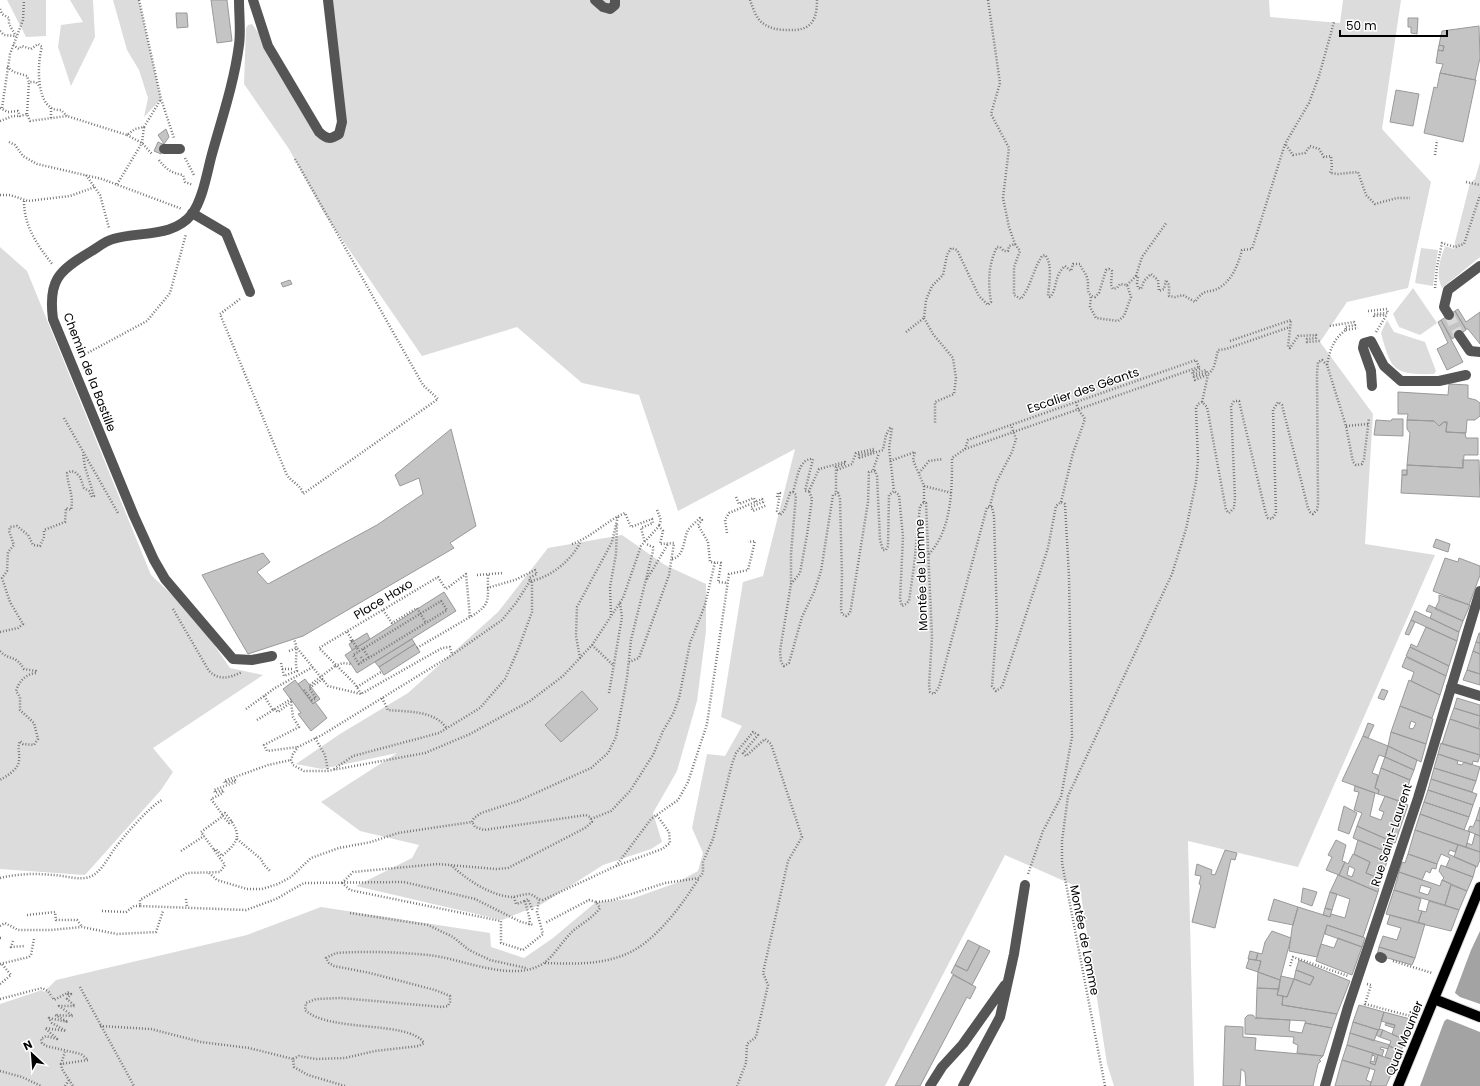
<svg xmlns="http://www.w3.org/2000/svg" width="1480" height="1086" font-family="Poppins,sans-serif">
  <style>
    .green { fill: #dcdcdc }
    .water { fill: #a3a3a3 }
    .pier { fill: #fff }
    .building { fill: #c4c4c4; stroke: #999; fill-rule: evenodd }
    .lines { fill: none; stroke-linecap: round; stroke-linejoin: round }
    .minor-tunnel { stroke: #d9d9d9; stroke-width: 10; stroke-dasharray: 10 5; stroke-linecap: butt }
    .major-casing { stroke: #dbdbdb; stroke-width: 12 }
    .path { stroke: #777; stroke-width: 2.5; stroke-dasharray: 1 2; stroke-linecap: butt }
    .minor { stroke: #555; stroke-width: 10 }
    .major { stroke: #000; stroke-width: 10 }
    .path-bridge { stroke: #777; stroke-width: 2.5; stroke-dasharray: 1 2; stroke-linecap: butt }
    .labels { text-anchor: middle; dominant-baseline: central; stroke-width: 3; stroke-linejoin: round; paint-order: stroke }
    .street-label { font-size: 12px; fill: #000; stroke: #fff }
  </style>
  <rect width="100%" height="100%" fill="#fff"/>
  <!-- green -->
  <path class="green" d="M7,0h39v36l-20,1z
    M70,0h23l2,37 -24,49 -13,-39 3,-22 22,-3z
    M113,0h26l22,99 -17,18 4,-19 -9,-28 -12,-20z
    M328,0h941l1,17 70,6 3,-23h58l-19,129 49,53 -23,106 -61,14 -27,40 53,72 -8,130 70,11 -137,312 -110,-26 6,245h-80l-7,-22 -27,-176 -75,-33 -120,231h-885v-82l42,-14 2,2 12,-12 191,-45 74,-28 169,26 1,14 33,11 29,-20 43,-36 35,-3 45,-16 22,-12 5,-18 -11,-25 15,-74 18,2 17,-30 -21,-9 22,-135 20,-6 32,-127 -117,62 -39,-116 -57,-12 -65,-56 -95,29 -98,-143 -35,-64 -45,-65 2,-56 2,-3 4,-1 16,22 51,86 20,2z
    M1480,162v95l-38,31c-7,-15 -2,-27 3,-42l9,3 1,-7 15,-59 5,-4z
    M0,247l27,24 124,304 44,42 35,51 33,7 -110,73 20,24 -12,18 -76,85 -85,-6z
    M1421,248l17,2 -5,36 -18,-3z
    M1413,288l24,35 -17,12 -21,-8 -6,-13z
    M1387,320l7,12 31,10 11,29 -2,3c-40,1 -43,-3 -53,-41z
    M622,535l43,30 41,19v47l-9,70 -20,70 -24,42 9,29 -11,7 -48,16 -61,39 -40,16 -146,-34 56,-28 7,-13 -59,-14 -39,-29 76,-49 -75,16 -26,-5 44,-30 68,-41 90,-81 50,-64z"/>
  <!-- water -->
  <path class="water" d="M1480,931v155h-60l51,-136z"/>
  <!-- pier -->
  <path class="pier" d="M1455,989v4l5,4 20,7v28l-30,-12 -3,-1 -5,4z"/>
  <!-- building -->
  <path class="building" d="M211,0h16l5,41 -15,2z
    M176,13h11l1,14 -11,1z
    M1408,18h10l-1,16 -6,-1v-6h-3z
    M1479,26l1,32 -5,22 -35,-7 3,-9 -7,-1 2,-13 5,1 1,-5 -5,-1 3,-14z
    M1439,45l5,1 -1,5 -5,-1z
    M1440,73l36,7 -13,62 -39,-9 10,-46 3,1z
    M1396,90l23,4 -6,32 -23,-4z
    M166,129l3,8 -5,7 -6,-9z
    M158,142l7,3 -4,9 -7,-3z
    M290,280l2,4 -9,3 -2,-4z
    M1458,309l8,13 14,-10v32l-12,-15h-2l-11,-18z
    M1455,311l11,19 -14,9 -11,-19z
    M1441,320l22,42 -16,8 -10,-21 11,-6 -10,-21z
    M1449,384l19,1v13l8,2 4,3v13l-5,4h-8l-1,13 -20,-1 1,-10h-3l-5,4 -5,-5 -25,-1h-2l1,-6h-10v-22l50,3z
    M1392,419h11v17l-29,-1 2,-15 15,1z
    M1407,420l27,1 5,5 5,-4h3l-1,10 19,1 1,5h12v17h-14l-1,13 -56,-3 3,-32 -3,-4z
    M451,429l25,97 -26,17 4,5 -151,88 -55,18 -46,-79 61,-22 7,9 -13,10 11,12 109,-59 46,-31 -4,-16 -19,8 -5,-11z
    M1462,460h17l1,37 -79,-4 1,-18h5v-10l56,3z
    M1402,470h5v5h-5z
    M1436,539l14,5 -2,8 -15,-5z
    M1445,558l13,4 1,-4 21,8v9l-11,30 -36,-14z
    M444,592l12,19 -99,62 -12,-18z
    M1439,595l31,10 -7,16 -28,-12 4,-8z
    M1429,605l34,16 -4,11 -29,-14 2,-5 -6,-2z
    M1415,611l44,21 -2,9 -46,-21z
    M1411,620l4,2 -6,13 -4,-1z
    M1426,627l31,14 -8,25 -39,-19 1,-3 6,3z
    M367,633l3,6 -18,11 -3,-6z
    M1479,633h1v10l-4,-1z
    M412,639l3,5 -36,23 -4,-5z
    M1476,642l4,1v11l-7,-3z
    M415,644l5,8 -36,23 -5,-8z
    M1410,647l39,19 -3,10 -40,-20z
    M1473,651l7,3v20l-13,-4z
    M1406,657l40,19 -6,19 -29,-14 3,-9 -12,-5z
    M1467,670l13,4v11l-17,-5z
    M305,679l15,20 -7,5 -15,-20z
    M295,680l18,24 2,-2 12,16 -16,13 -13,-17 3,-1 -18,-24z
    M1409,680l31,15 -8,23 -32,-12z
    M1382,689l6,2 -4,9 -6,-2z
    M582,691l16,18 -37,33 -16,-17z
    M1457,698l23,7v11l-26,-8z
    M1400,706l33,13 -7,25 -35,-12zM1411,721l5,2 -3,6 -4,-1z
    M1454,708l26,8 -1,13 -29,-10z
    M1450,719l30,10v26l-38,-11z
    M1368,723l6,2 -6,13 -5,-2z
    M1391,732l35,12 -5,18 -33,-16z
    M1363,736l25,10 -3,11 -6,-2 -7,18 6,2 -3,13 4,2 -1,4 -36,-13z
    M1441,743l39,12 -2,7 -5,-1 -1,4 -34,-11z
    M1388,746l29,14 -3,10 -29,-13z
    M1438,754l20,7 -1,3 5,1 2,-3 16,5 -4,14 -42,-13z
    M1385,757l29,13 -4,10 -29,-12z
    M1381,768l29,12 -7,22 -25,-8 1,-4 -4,-2z
    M1434,768l42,13 -4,11 -41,-13z
    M1431,779l46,15 -4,11 -45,-15z
    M1355,786l20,7 -5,23 11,4 3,-8 -5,-2 6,-14 23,9 -13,38 -38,-17 5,-13 -8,-3 5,-18 -5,-1z
    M1428,790l45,15 -4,12 -45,-15z
    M1424,802l45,15 -5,13 -44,-16z
    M1344,806l13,7 -8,21 -11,-4z
    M1480,807v14l-4,-1z
    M1420,814l50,18 -4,15 -51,-17z
    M1476,820l4,1v15l-12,-5 2,-5 3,1z
    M1357,826l36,16 -4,11 -36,-15z
    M1415,830l43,15 -3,7 -5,-2 -2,4 28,12 -3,11 -27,-10 4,-9 -9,-4 -4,10 -29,-10z
    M1475,834l5,2v16l-14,-5 1,-4 5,2z
    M1336,840l10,5 -4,16 3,1 -6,13 -13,-5 6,-13 -4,-2z
    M1358,840l32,13 -9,26 -15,-6 4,-11 -16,-8z
    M1458,845l22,7v8l-3,7 -23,-10z
    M1225,850l12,3 -2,7 -4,-1 -16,69 -23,-6 9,-37 -2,-1 2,-8 -6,-1 2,-11 15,6 -1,4 4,1z
    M1353,854l17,8 -4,11 15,6 -3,13 -39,-17 6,-13 3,2zM1349,866l6,3 -3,8 -5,-2z
    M1408,854l29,10 -1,5 -4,-1 -2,5 -4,-2 -4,9 -23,-8 3,-10 3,1z
    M1441,865l32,12 -6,14 -25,-11 2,-2 -5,-7z
    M1399,872l41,14 2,-6 9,4 -6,21 -51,-15zM1421,885l10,3 -3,7 -9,-3z
    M1338,875l40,17 -15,45 -36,-12 -10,32 -28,-6 3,-23 6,-21 32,10 1,-3 14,4 5,-19 -20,-7z
    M1451,885l16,6 -8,19 -14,-5z
    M1303,888l14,4 -5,14 -11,-4z
    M1394,890l27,9 -3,11 4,1 -4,12 -32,-9z
    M1330,892l7,2 -5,16 -7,-2z
    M1274,899l24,8 -5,18 -25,-5z
    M1429,901l30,9 -8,21 -33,-8 4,-12 4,1z
    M1325,908l7,2 -2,7 -7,-2z
    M1390,915l35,9 -10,34 -36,-11 4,-11 14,4 4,-12 -14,-4z
    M1327,925l38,13 -3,9 -37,-13z
    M1272,931l19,7 -11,42 -22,-8 3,-11 -5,-1 2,-7 4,1 3,-12z
    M1338,938l24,9 -10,28 -36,-14 5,-17 13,4z
    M968,940l12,6 -13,25 -12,-6z
    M980,946l10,5 -18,34 -21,-12 4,-8 12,6z
    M1379,947l36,11 -3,7 -35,-10z
    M1250,951l8,2 -2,7 -8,-1z
    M1249,959l12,2 -3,11 -12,-4z
    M1299,960l51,21 -13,33 -55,-9 1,-9 4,1 7,-18 16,6 4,-8 -18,-7z
    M1296,970l18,7 -4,8 -16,-6z
    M1258,972l22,8 -1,9 -22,-1z
    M953,975l23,12 -6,12 -3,-2 -47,89h-25z
    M1281,976l13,3 -7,18 -10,-2z
    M1257,988l22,1 -2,6 6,1 -1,9 55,9 -5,14 -27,-5 1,-2 -50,-3z
    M1359,1005l25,7 -5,18 -26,-8z
    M1384,1012l30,8 -9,20 -13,-6 3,-9 -14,-4z
    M1248,1015h5l3,4v-1l34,2 -1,11 13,2 3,-10 27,5 -9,28 -26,-3 1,-8 -5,-2 1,-6 -49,-3v-16z
    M1353,1022l25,8 -4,11 -24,-8z
    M1386,1023l9,2 -1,3 -9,-3z
    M1225,1026l18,1v10l13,1 -1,12 68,6 -4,4 2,1 -3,3 -5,22h-67l-1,-14 -4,-3 -1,17h-17z
    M1379,1029l4,1 -3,7 -4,-2z
    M1383,1030l22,10 -4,11 -12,-5 2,-5 -11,-4z
    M1350,1033l40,12 -1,1 -1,3 -7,-2 -1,2 4,1 -2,6 -35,-11z
    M1347,1045l26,8 -3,10 5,2 3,-10 19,6 -11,25h-16l5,-16 -33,-10z
    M1389,1046l12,5 -4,10 -12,-4z
    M1373,1053l5,2 -3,10 -5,-2 1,-2 3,1 1,-6 -3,-1z
    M1342,1060l28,8 -4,12 5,2 -1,4h-35z"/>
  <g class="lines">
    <!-- minor-tunnel -->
    <path class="minor-tunnel" d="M1449,315l10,20"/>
    <defs>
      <path id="major" d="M1434,999l46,18
        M1398,1086l82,-199"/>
    </defs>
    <!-- major casing -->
    <use href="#major" class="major-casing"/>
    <!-- path -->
    <path class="path" d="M139,0l22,99 13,39
      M750,0c3,8 6,19 14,24 7,5 16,6 24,6 22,1 29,-8 29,-30
      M988,0l12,83 -9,31 18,34 -6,50 6,29 6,17
      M0,9l2,5 7,4v6l7,12
      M0,31l4,4 11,1
      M13,45l6,4 3,-3 9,3 7,-5 4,3c-5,16 -7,65 19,63l6,6
      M7,67l7,5 13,4 2,6h7l4,5
      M0,108l8,4 10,-1 2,5 7,-2 3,7 37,-5 60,19 8,-6 9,-2 -2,16 -26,43
      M2,108l8,-54 13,-34 1,-20
      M27,114l2,-32
      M51,118v-10
      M0,121l13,-5h7
      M144,127l17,-28
      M127,135l15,8 10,11
      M9,142l6,3 8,11 14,8 65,15 80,30
      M1286,145l7,10 12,-2 5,-7 9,3 5,8 7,-1 1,12 -2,5 8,1 20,-2 8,23 9,9 22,-6h13
      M1435,155l2,-15
      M185,158l9,17
      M159,160c7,9 12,13 24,15l2,7 8,3
      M86,175l14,20 9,33
      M1466,182l14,3
      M0,195h10l18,6 42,-5 25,-9
      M24,201c0,26 14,45 29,64
      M1136,276l6,-19 25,-35
      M1127,285l9,-9 2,1 -1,6 1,5 3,1 3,-8 7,-7 7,6 1,11 5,-2 2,-9 3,5v11l6,1 8,-2 12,7c10,-15 14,-8 24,-14 13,-8 19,-23 23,-38l10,-1 33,-105 24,-41 10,-27 15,-54
      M1435,288l2,-21 5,-24 13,4 9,-3 16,-49
      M240,299l-20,15 66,159c5,10 15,11 17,21l135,-95 -15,-14 -128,-226
      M1368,311l19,-2 1,4 -14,1v2l12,-1
      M924,318l9,16 20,24 3,20 -2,16 -19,8v21
      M1346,330l12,-2
      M906,332l18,-14 2,-18 6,-14 11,-11 4,-20 4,-7 6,2 22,46 9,9 3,-3c-3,-19 -3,-37 6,-55h3l4,4h4l1,-5 6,-2 5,7 -6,16v28l7,4c10,-13 12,-29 21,-43l3,-1c8,9 4,29 3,41l2,1c8,-9 3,-20 15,-31l6,5 2,-7h7c2,6 6,9 7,14 3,8 -3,16 8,19l4,-4 7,-23 3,-1 3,2 -1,14 2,4 4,-1 3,-4 7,1 4,12 -7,19 -6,5 -22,-3 -6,-11 1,-11
      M1376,332l10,-16
      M1230,341l61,-21 -3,27 2,1 8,-12 18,-1v3l-9,1v3l13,-1
      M80,357l67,-36 23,-28 16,-59
      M1327,365c3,-15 6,-26 19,-35l-1,-3 10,-2 -1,-3 -25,4
      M1202,402l6,-27
      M64,418l54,95
      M1346,426l22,-2
      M965,449l3,-9 228,-80 4,9 -8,3 1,3 13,-5 1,3 -13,4 1,3c20,-8 18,-9 23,-30l8,-1 64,-22
      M859,458l24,-8 3,-15 4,-7h2l-3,20 5,43
      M890,461l25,-9 -2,8 11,26v16
      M837,470l15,-6 4,-11 18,-4 -1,3 -14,3v3
      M873,470l6,-17
      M919,473l10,-12 14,-2
      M924,486l28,7
      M793,492c4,-11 5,-34 20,-33l-8,32h4l10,-22 26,-7v2l-9,3v26
      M736,497l3,7 15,-6 2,4
      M777,497l1,-4h2l-3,18 3,4 4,-4 6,-18 3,-1 3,3 -5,59v30l-11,67 1,11 3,4 5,-3 13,-46 12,-25 7,-21 12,-76 5,-2 2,6 2,77 -1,33 1,5 4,2 4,-3 1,-5 17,-106 1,-30 6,-1 2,5 3,64 3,10h3l2,-4 1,-51 5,-4 5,4 4,42 -3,62 2,7 4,-2 3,-3 5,-35 6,-60 3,-3h3l6,134 -3,48 1,7 4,2 5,-7 48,-180h5l2,9 3,105 -5,65 4,5 6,-4 46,-139 8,-42 5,-4 4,2 4,73 3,160 -11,60 -18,34 -15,43
      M1061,502l12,-49 12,-34 -7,-10 -2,-7
      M990,506l6,-23 16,-31 4,-13 -5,-14
      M657,510l4,10 -2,6
      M727,533l-2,-13 4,-7 33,-14 1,3 -12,5 2,4 14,-6
      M572,544c20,-7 34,-23 53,-31l6,14 21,-8 1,4 -12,5 4,15
      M929,554c23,-25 23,-64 23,-96l13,-9 234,-82
      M672,559c13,-3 11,-19 16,-29 3,-4 8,-8 12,-12l2,2 -4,5 10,17 2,20 11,1 -3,19 10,1
      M477,575l26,-2
      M647,579l21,-35
      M530,581l-14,22 -14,17 -50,35 -130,80 -24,12 -5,7 -2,6 2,5 11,6h23l98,-18 45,-19 60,-33 33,-25 29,-31 31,-47 18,-52 18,-20 4,5 -3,13 14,-1 -5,32 -30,83 -10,4
      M531,581c20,-4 41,-21 50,-40
      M791,584l9,-11 7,-38 5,-36 -3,-8
      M487,588l28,-8 20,-10 2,4 -8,4 1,3
      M441,601l6,9 -88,54 -6,-9z
      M173,609l36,62c11,10 20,7 33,1
      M383,610l9,13 25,-15 9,15
      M611,615l-1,-28 6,-33 1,-30
      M0,632l18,-4 5,-4 -13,-22 -8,-24 5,-7 1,-19 6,-7 -5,-14 1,-4 7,-1 11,9 5,10 7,1 4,-9v-7l21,-8 1,-14 5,2c3,-15 -3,-23 -4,-37l4,-2 4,1 5,5 4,11 5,3 3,6 2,-1 -9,-29 -2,-14
      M347,632c2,3 4,6 6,9l-3,1 1,-2h1l7,11
      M592,645l21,20
      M417,648l53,-31
      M363,649l6,9
      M0,651c9,10 15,3 24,18l12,2v2c-10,1 -17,8 -20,18l4,6v13l14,13 4,16 -4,6 -11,-1 -3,-3c-3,8 0,11 -1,19 0,9 -12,16 -19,20
      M289,651l8,-3 31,38 33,8 81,-46 8,-1 2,8
      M361,657l3,4
      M580,658l-4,-22 1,-29 35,-65 6,-26
      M281,663l3,13 13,-5c-3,-11 2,-21 -3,-32
      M335,666l8,-3 8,1
      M282,669h10
      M357,687l24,-15
      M304,690l8,10 4,-2 -7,-10 14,-9
      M609,693l13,-76 -2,-14
      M361,694l-6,-10 -36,-36 119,-71 8,12 20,-15 4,43c23,-13 17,-19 18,-43
      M264,696l9,14
      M382,698l6,12c20,2 47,0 59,19
      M246,709l29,-21 38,-21
      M274,709l4,3 13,-10 2,15 6,10 -35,18 3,6 31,-4
      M257,720l34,-21
      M315,738l10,17 3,16
      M334,769l19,-13 86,-23 41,-25 25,-29 13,-29 14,-38v-31
      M591,819l20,-8 19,-20 23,-36 10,-24 10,-17 6,-16 11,-55 15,-38 10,-43
      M232,821l-3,2 -6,-7 -22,16 24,33 -5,7 -33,1 -47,27v6l106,4 30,-11 28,-16 100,-1 71,17 46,23 13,3
      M472,822l2,-4 7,-5 37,-12 73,-33 17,-15 8,-16 11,-59 4,-38 22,-89v-4l-7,-3
      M237,839l24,20 3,6 6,6
      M214,850l2,-1 6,7c20,-17 19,-23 3,-43l-3,1 -11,-15 12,-6v-3l-8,3 -1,-3 22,-8 -1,-2 -10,3 -1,-2 44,-16 23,-5
      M181,851l23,-15
      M451,865c15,14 38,30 60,32 6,0 12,-3 18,-3 6,1 8,6 14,6l73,-34 46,-17 8,-6 -1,-11 -13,-18
      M616,866l35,-47 27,-19 10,-18 19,-58 22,-150 19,-4 7,-29 -7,1
      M209,873l8,7 30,9h15l16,-5 13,-7 20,-19 28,-10 32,-6 27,-9 74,-11
      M0,878c17,-4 35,-5 52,-3 12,0 26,6 37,2 11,-3 19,-19 26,-29 10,-13 34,-41 47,-48
      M342,883l11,-11 85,-8 58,5 12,-1 77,-40 7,-6 -2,-5 -4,-2 -102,15 -9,-3 -3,-5
      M342,883l8,7 151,31v22l22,7 20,-16 -6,-22 2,-12
      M514,897l2,7 9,-3
      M186,899l1,8
      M596,902l17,-2 52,-17 34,-5 4,-5v-11l10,-23 19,-75 4,-11 17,-21 5,3 -15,18 3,3 19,-17 6,5 31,93 -14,24 -25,112 5,12 -12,52 -9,7 -1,19 -9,23
      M102,911l24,1 8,-6h6
      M350,913l78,12 25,12 16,13 21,10 36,8
      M27,915l28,-3 1,8h21l5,7
      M529,925l1,-5 -5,-19 3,-2 5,12
      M0,926l5,-3 13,7h33l31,-3 35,7 39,-2 7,-21
      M0,938h3
      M13,941l-2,6 14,-1
      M1393,961l39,12
      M545,963c26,1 54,2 79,-8 31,-12 58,-50 75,-77
      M0,964l29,-7 2,-2 3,-16
      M1290,966l3,-9 55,19
      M0,984l11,-9 -9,-11
      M1367,984l4,1 -6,19 49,13
      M80,987l54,99
      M53,998l1,2 15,-8 -1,2h3l-4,5 8,7h-16l14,10 -18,-1 13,7 -19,-4 3,5 14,8 -21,-3 12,11 -11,-3 -5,3 1,4 4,3 35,8 7,6 -27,4 1,5 11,17
      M0,999l42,-11 6,3 4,6
      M100,1026l51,3 50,13 48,6 44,11
      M61,1064l4,-12
      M0,1071l22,6 19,9
      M65,1086l4,-6
      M345,1086l-37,-11 -14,-8 -1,-8 6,-3 17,3 29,-1 30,-7 44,-5 5,-3c-15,-23 -94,-10 -119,-33l1,-7 10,-4 25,-1 101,9 6,-1 2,-4v-6l-15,-6 -65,-17 -36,-7 -5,-3 -3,-5 10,-5c31,-2 61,-1 92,2 34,3 84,29 116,8 9,-6 19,-23 29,-32 9,-8 20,-13 27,-23l-4,-6 -7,-2 -44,23
      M1105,1086l-43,-223v-22l6,-45 104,-222 14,-45 10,-47 2,-22 -2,-52 2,-4 4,-2 5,5 19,103 3,3 5,-5 1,-10 -4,-92 3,-5h5l27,113 2,4 4,1 4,-6 -3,-103 5,-8 4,3 26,103 2,4 3,2 4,-4 1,-6 -1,-131 1,-11 4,-2 5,5 19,61 7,36 3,3 6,-1 2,-5 5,-41"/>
    <!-- minor -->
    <path class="minor" d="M239,0c0,15 2,31 0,45 -5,38 -17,73 -27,109 -5,18 -9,45 -20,60 -19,24 -52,17 -79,25 -8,2 -16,9 -23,13 -32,19 -42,29 -37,67l81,197 20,44 11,19 68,80 19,1 20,-4
      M253,0l15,46 51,86c8,7 11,8 20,2l3,-12 -14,-122
      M595,0l8,7 7,2 5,-4v-5
      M164,149h16
      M192,213l34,20 24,59
      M1449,315l-5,-8 4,-17 32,-24
      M1459,335l11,16 10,1
      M1372,386l-1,-15 -8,-23 1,-5 7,-2 13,25 17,15h38l27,-6
      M1451,687l29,9
      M1380,957l2,1
      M930,1086l12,-19 21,-23 42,-59
      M963,1086l37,-69 14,-63 11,-69
      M1325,1086l23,-79 70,-209 62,-207"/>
    <!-- major -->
    <use href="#major" class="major"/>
    <!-- path-bridge -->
    <path class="path-bridge" d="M310,685l25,-19"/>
  </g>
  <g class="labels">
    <!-- street labels -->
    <g class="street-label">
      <text transform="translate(90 372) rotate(69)">Chemin de la Bastille</text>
      <text transform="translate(1083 390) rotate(-19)">Escalier des Géants</text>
      <text transform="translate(921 575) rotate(-92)">Montée de Lomme</text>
      <text transform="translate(383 599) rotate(-31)">Place Haxo</text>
      <text transform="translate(1391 835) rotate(-72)">Rue Saint-Laurent</text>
      <text transform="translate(1085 940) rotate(79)">Montée de Lomme</text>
      <text transform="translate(1404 1038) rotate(-68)">Quai Mounier</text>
    </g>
  </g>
  <!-- north arrow -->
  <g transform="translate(32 1054) rotate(334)" stroke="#ffffff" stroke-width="3" paint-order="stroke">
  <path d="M0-3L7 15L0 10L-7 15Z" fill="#000000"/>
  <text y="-6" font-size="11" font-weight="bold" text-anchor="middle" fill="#000000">N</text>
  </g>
  <!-- scale -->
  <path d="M1340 30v6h107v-6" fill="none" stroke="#000000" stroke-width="2"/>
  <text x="1346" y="30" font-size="12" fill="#000000" stroke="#ffffff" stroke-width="3" paint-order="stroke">50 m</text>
</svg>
